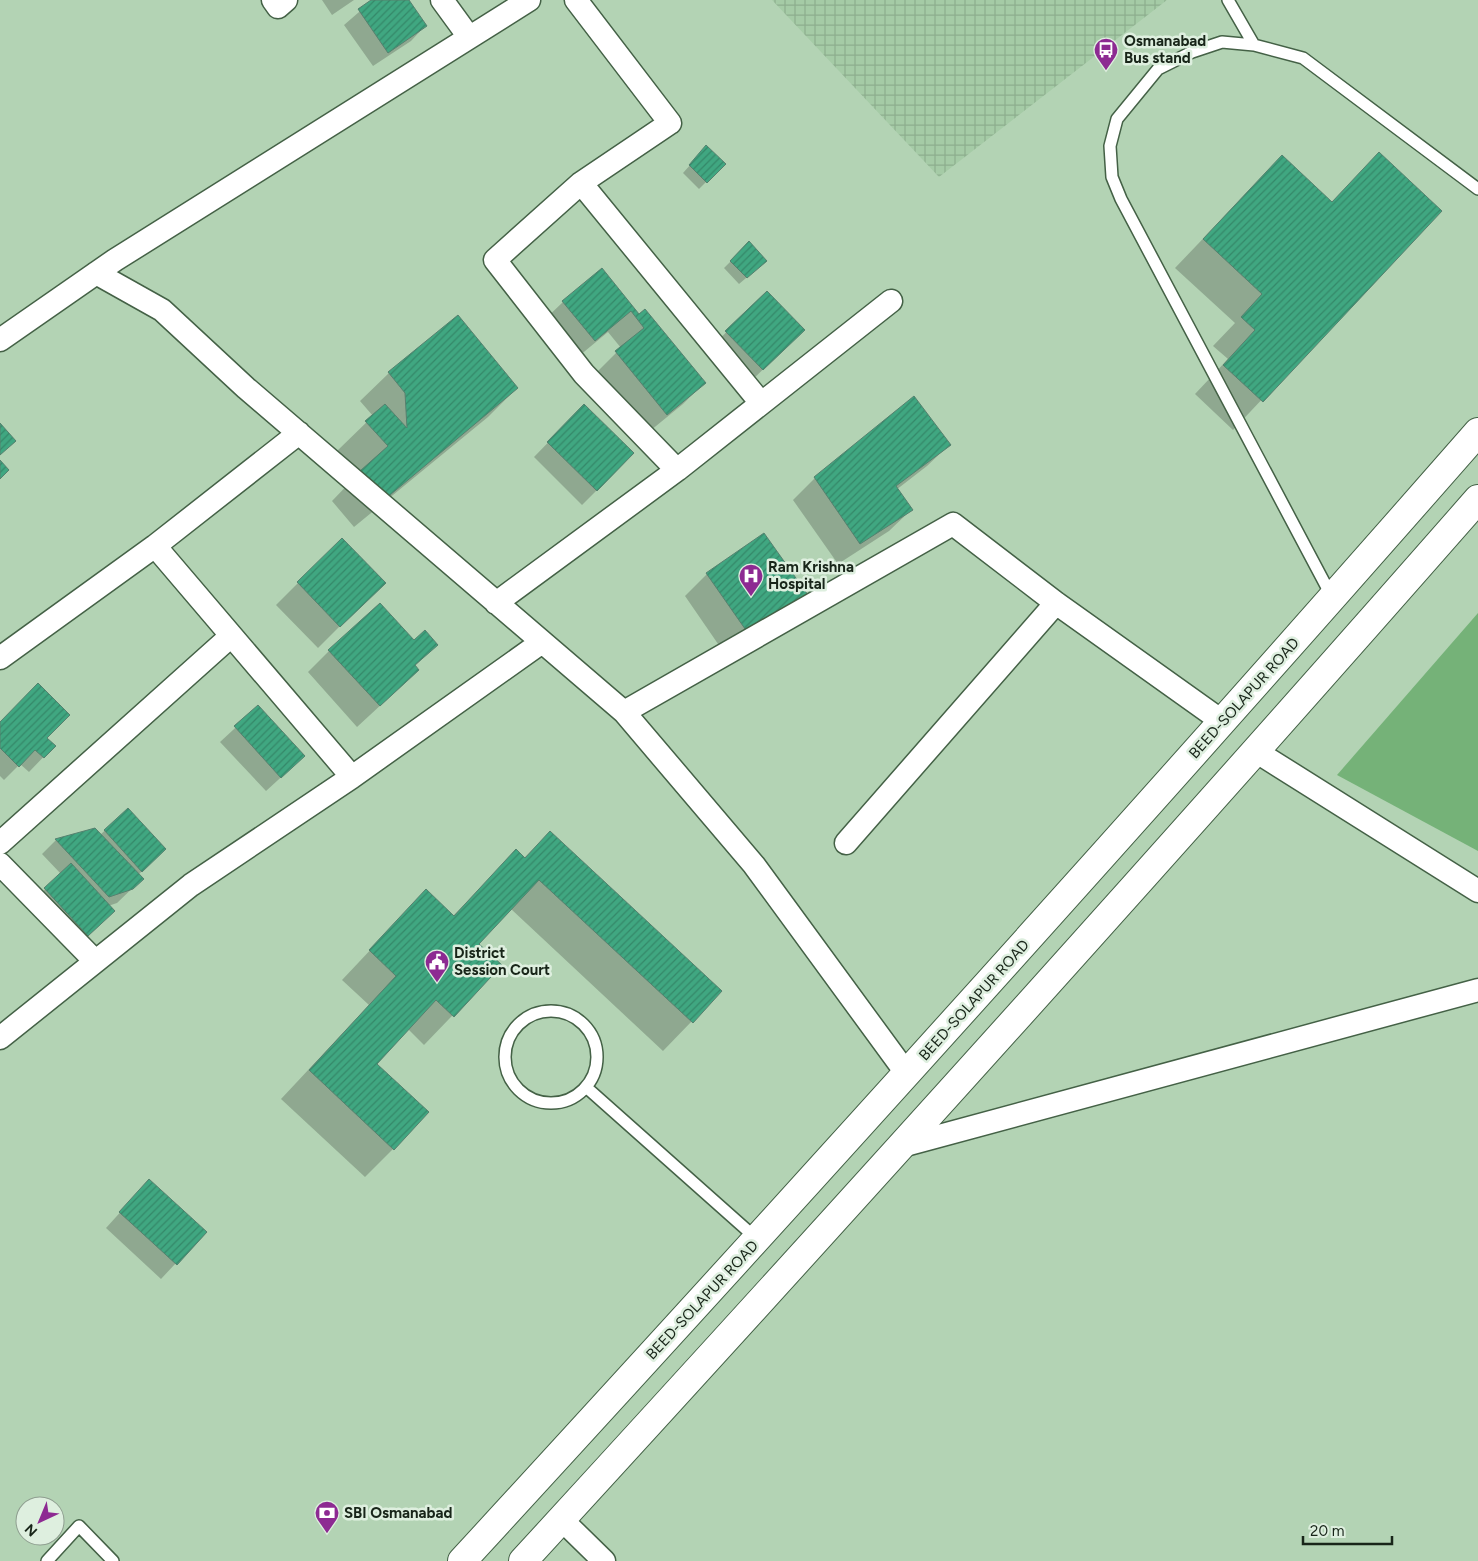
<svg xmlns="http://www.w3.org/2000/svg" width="1478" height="1561" font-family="Figtree,sans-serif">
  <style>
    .industrial { fill: url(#industrial-grid) }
    .green { fill: #75b278 }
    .shadow { fill: #0003 }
    .building { fill: url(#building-hatch); stroke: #56816f }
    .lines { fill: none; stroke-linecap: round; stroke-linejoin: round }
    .service-casing { stroke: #446146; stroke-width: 14 }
    .minor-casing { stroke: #446146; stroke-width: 25 }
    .secondary-casing { stroke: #446146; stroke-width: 30 }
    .service { stroke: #fff; stroke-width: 11 }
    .minor { stroke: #fff; stroke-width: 22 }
    .secondary { stroke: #fff; stroke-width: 28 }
    .labels { text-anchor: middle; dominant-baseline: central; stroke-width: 5; stroke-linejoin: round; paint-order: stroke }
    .poi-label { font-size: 15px; font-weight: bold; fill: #182519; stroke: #deefdf; text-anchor: start }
    .street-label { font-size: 15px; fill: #182519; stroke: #deefdf }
  </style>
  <defs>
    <pattern id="industrial-grid" width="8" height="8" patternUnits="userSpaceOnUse" patternTransform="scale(1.25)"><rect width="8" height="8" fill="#a5cba6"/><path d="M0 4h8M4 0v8" fill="none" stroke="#8dae8e"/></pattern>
    <pattern id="building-hatch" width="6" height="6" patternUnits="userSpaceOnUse" patternTransform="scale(1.25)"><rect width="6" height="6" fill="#40a781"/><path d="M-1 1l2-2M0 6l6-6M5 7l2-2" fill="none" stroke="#358869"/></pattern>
  </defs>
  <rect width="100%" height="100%" fill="#b3d3b4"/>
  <!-- industrial -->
  <path class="industrial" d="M772,0h395l-228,177z"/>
  <!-- green -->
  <path class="green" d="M1478,613v238l-141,-76z"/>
  <!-- shadow -->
  <path class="shadow" d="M322,0h32l-22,15z
    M373,0h34l18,26 -14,15 -38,25 -29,-41z
    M700,154l24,10 -25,25 -16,-16z
    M1379,154l61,57 -207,219 -38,-36 33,-35 -15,-13 22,-23 -60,-55 107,-112 49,47z
    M749,243l10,24 -20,17 -15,-16z
    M602,270l37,46 65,67 -21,21 -38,31 -50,-61 26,-26 -13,-16 -35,29 -32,-38 22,-21z
    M767,293l22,51 -41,40 -36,-38z
    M389,373l128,15 -29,29 -134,110 -22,-26 26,-27 -21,-23 36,-35 -13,-15z
    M913,398l36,47 -22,21 -31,24 15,20 -22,21 -51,33 -45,-64 22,-22z
    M570,420l27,70 -15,15 -48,-48z
    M764,535l42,60 -79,62 -42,-61 22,-22z
    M342,539l20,65 -44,44 -42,-43z
    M414,642l22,3 -21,21 -19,25 -39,36 -49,-55 21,-21z
    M258,707l31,63 -23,21 -46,-49z
    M0,723l45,15 9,8 -25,26 -9,-8 -16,16 -4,-4z
    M128,809l22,55 -12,11 4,4 -25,24 -9,3 -9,20 -26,23 -42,-46 30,-29 -19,-20 14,-14 44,-5z
    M550,833l171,158 -58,60 -152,-142 -33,35 23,21 -77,80 -16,-16 -33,35 18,85 -28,28 -84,-78 88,-94 -27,-25 84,-89 27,25 63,-65 8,7z
    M135,1196l70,36 -44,47 -55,-51z"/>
  <!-- building -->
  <path class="building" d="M371,0h38l18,26 -39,27 -30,-44z
    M706,145l20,19 -19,19 -18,-18z
    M1379,152l63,59 -179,191 -40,-37 32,-35 -14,-13 21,-23 -59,-55 79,-84 50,47z
    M749,241l18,20 -20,17 -17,-17z
    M602,268l37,46 6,-5 61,74 -39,32 -52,-64 29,-23 -13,-17 -36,30 -33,-40z
    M767,291l38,39 -42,40 -38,-39z
    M458,315l60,73 -134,112 -24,-29 28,-25 -23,-25 20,-17 22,24 -2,-35 -17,-21z
    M914,396l37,49 -55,41 17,24 -53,34 -46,-67z
    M584,404l50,49 -37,38 -50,-49z
    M0,423l16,18 -16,14z
    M0,460l9,10 -9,9z
    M764,533l44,62 -58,41 -44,-63z
    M342,538l44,45 -46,44 -43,-45z
    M380,603l34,37 11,-10 13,15 -23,20 4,5 -39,36 -52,-56z
    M38,683l32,32 -23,23 9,8 -12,12 -9,-8 -16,17 -19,-19v-26z
    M258,705l47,51 -24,22 -47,-52z
    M128,808l38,41 -24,23 -38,-42z
    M95,828l49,51 -11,10 -24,8 -54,-58z
    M550,831l172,160 -29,32 -154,-143 -60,64 23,21 -48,52 -18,-17 -59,64 52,48 -35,38 -85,-80 87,-94 -27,-26 57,-61 28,27 62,-67 9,9z
    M71,863l44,48 -27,25 -44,-48z
    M149,1179l58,53 -30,33 -58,-53z"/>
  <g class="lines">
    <defs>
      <path id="service" d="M1228,0l26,45
        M1332,597l-211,-398 -9,-22 -2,-31 7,-27 41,-50 34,-17 30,-10 32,3 49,13 175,131
        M505 1057a46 46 0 1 1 92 0a46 46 0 1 1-92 0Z
        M586,1087l171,152
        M47,1561l32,-35 34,35"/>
      <path id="minor" d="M273,0l5,7 8,-7
        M442,0l27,37
        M576,0l94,123 -89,60 -86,77 89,114 93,96
        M581,183l180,220
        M96,273l66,37 84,78 378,324 130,153 153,209
        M0,340l115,-80 414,-260
        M155,546l197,231
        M496,603l181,-133 214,-169
        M0,658l155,-112 144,-113
        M624,712l329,-188 103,79 167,119
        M1257,752l221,139
        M0,843l231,-207
        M846,843l210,-240
        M0,864l95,97
        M0,1038l191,-153 161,-108 190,-135
        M902,1146l576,-156
        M561,1519l43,42"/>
      <path id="secondary" d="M462,1561c343,-373 682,-748 1016,-1129
        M523,1561c322,-351 641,-704 955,-1062"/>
    </defs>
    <!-- service casing -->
    <use href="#service" class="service-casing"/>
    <!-- minor casing -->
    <use href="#minor" class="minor-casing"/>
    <!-- secondary casing -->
    <use href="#secondary" class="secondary-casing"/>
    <!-- service -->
    <use href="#service" class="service"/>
    <!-- minor -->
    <use href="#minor" class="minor"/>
    <!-- secondary -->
    <use href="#secondary" class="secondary"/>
  </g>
  <!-- icons -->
  <defs>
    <symbol id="bus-pin" viewBox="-11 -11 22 30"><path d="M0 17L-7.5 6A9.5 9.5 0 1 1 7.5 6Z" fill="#8d2a92" stroke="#deefdf"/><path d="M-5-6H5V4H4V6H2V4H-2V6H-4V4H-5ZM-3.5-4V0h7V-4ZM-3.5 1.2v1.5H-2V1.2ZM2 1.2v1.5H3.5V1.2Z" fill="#fff"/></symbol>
    <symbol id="hospital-pin" viewBox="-11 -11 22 30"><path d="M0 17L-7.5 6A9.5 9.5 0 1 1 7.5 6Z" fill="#8d2a92" stroke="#deefdf"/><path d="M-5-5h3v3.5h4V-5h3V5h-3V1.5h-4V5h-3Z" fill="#fff"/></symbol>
    <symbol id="civic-pin" viewBox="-11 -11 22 30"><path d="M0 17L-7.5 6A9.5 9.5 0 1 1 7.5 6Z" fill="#8d2a92" stroke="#deefdf"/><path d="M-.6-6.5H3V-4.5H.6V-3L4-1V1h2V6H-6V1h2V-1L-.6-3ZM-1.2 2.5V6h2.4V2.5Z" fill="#fff"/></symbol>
    <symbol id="bank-pin" viewBox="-11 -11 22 30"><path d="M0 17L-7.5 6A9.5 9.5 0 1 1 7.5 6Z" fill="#8d2a92" stroke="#deefdf"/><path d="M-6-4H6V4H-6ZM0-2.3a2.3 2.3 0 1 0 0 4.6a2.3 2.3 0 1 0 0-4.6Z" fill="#fff"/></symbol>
  </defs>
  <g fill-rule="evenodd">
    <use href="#bus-pin" x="1092" y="36" width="28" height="38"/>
    <use href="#hospital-pin" x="737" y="562" width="28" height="38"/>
    <use href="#civic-pin" x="423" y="948" width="28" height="38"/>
    <use href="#bank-pin" x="313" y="1499" width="28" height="38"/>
  </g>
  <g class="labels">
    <!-- poi labels -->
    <g class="poi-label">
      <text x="1124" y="41">Osmanabad<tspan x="1124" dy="17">Bus stand</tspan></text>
      <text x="768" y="567">Ram Krishna<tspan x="768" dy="17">Hospital</tspan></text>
      <text x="454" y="953">District<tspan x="454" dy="17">Session Court</tspan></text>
      <text x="344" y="1513">SBI Osmanabad</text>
    </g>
    <!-- street labels -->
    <g class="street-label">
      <text transform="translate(1244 698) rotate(-48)">BEED-SOLAPUR ROAD</text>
      <text transform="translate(974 1000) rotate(-48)">BEED-SOLAPUR ROAD</text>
      <text transform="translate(702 1300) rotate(-47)">BEED-SOLAPUR ROAD</text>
    </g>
  </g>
  <!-- north arrow -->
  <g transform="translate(40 1521) rotate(224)"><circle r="24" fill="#deefdf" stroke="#8f9e90"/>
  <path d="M0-4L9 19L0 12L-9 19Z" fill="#8d2a92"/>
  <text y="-8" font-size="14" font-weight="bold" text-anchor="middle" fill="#182519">N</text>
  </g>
  <!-- scale -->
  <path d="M1303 1536v8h89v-8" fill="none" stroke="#182519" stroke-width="2.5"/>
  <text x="1310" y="1536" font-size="15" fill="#182519" stroke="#deefdf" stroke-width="4" paint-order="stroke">20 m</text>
</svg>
